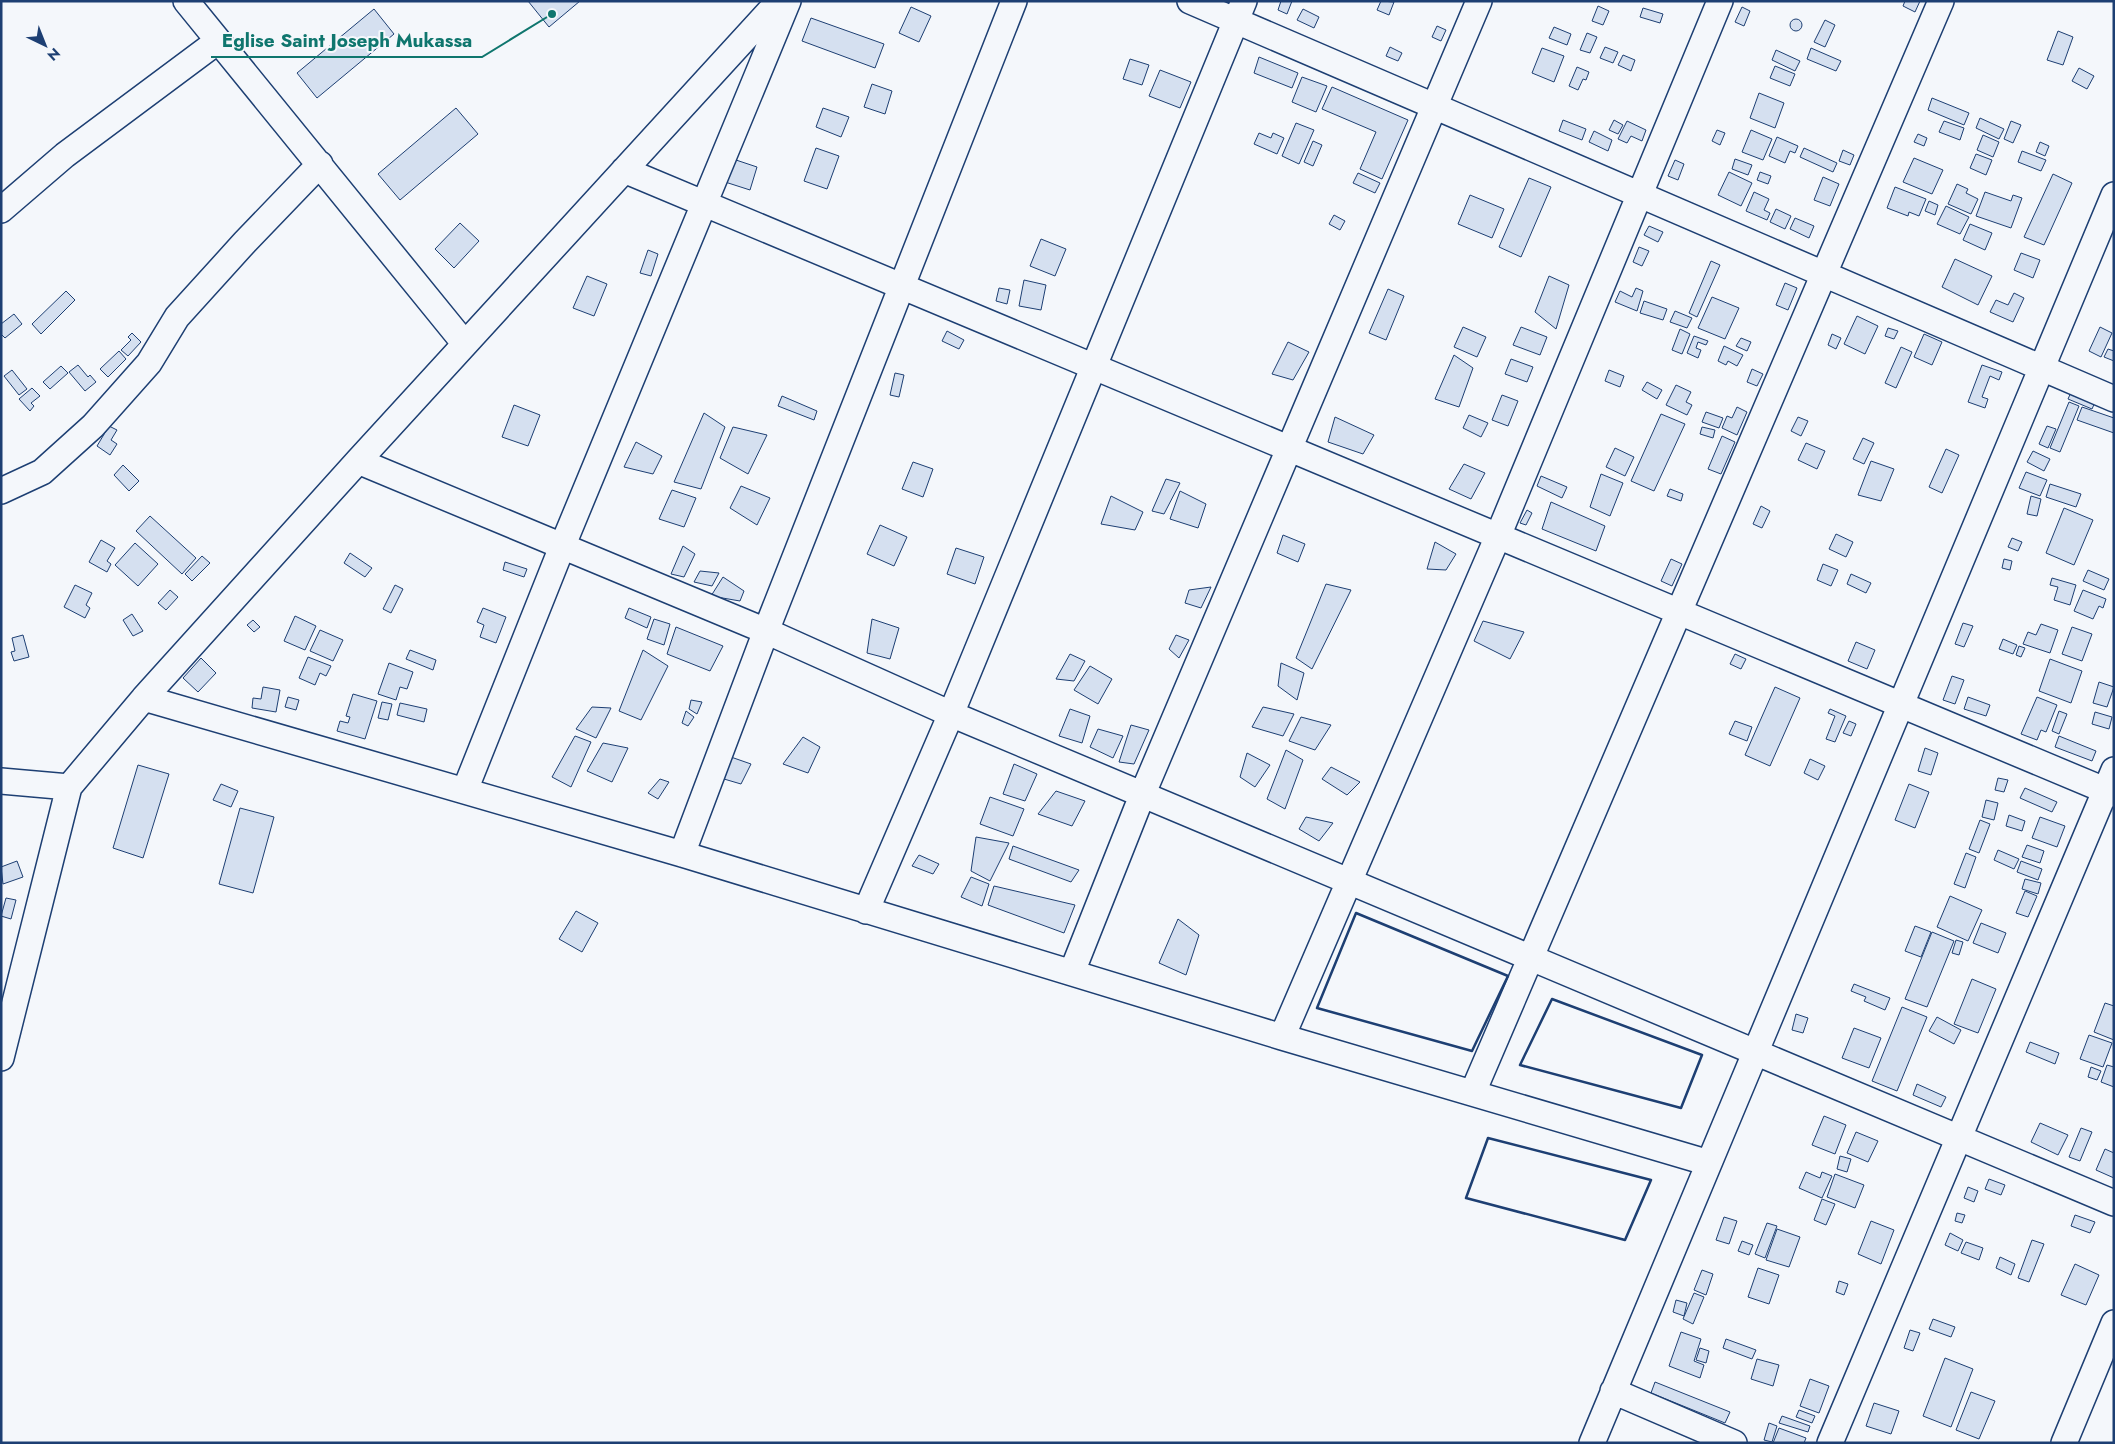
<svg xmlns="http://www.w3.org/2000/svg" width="2115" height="1444" font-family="Jost,sans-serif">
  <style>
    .building { fill: #d5e0f0; stroke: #1d3f73 }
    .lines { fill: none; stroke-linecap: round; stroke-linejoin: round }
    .minor-casing { stroke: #1d3f73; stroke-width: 28 }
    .minor { stroke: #f4f7fb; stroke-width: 25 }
    .wall { stroke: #1d3f73; stroke-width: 2.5 }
    .leader { fill: none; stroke: #0f766e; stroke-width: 2 }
    .callout-dot { fill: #0f766e; stroke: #f4f7fb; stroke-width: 2 }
    .callout-label { font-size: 19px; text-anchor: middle; font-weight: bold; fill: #0f766e; stroke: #f4f7fb; stroke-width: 4; stroke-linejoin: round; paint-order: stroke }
  </style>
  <rect width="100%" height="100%" fill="#f4f7fb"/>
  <!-- building -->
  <path class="building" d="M528,1h52l-31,26z
    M1281,1h11l-5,13 -9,-4z
    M1381,1l13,1 -5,13 -12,-5z
    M1905,1h15l-5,11 -12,-6z
    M1598,6l11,5 -6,14 -11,-4z
    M911,7l20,9 -12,26 -20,-9z
    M1742,7l8,4 -6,15 -9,-4z
    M1643,8l20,6 -3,9 -20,-6z
    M374,9l20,25 -77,64 -20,-25z
    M1303,9l16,8 -5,11 -17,-8z
    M811,18l73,26 -9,24 -73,-27z
    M1790 25a6 6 0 1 1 12 0a6 6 0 1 1-12 0Z
    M1825,20l10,5 -10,22 -11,-5z
    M1437,26l9,4 -5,11 -9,-4z
    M1554,27l17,7 -4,11 -18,-7z
    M2058,31l15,6 -10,28 -16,-5z
    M1587,33l10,4 -7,16 -10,-3z
    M1390,47l12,6 -4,8 -12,-5z
    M1605,47l13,5 -5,11 -13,-5z
    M1542,48l22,8 -10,26 -22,-9z
    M1811,48l30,13 -5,10 -29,-12z
    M1776,50l24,11 -5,10 -23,-11z
    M1623,55l12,5 -4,11 -13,-6z
    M1259,57l39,16 -6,15 -38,-15z
    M1130,59l19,6 -7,20 -19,-6z
    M1775,66l20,8 -5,12 -20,-8z
    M1577,67l12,5 -3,8 -3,-1 -5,11 -9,-4z
    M2079,68l15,8 -7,13 -15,-8z
    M1160,70l31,12 -11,26 -31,-12z
    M1302,77l25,9 -11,26 -24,-10z
    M872,84l20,7 -7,23 -21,-7z
    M1332,87l76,33 -26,59 -22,-10 16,-37 -54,-23z
    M1759,93l25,10 -9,25 -25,-10z
    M1932,98l37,15 -5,12 -36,-15z
    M456,108l22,26 -78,66 -22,-26z
    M823,108l26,9 -8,20 -25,-10z
    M1980,118l24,11 -5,10 -23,-11z
    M1563,120l23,9 -4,11 -23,-9z
    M1614,120l9,5 -5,9 -9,-4z
    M1627,121l19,9 -4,11 -11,-5 -4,7 -9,-4z
    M1944,121l20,7 -4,12 -21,-8z
    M2011,121l10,4 -8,18 -9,-4z
    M1296,123l18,7 -15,34 -17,-8z
    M1717,130l8,3 -5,12 -8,-4z
    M1751,130l21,9 -9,21 -21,-8z
    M1594,131l18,9 -4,11 -19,-9z
    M1259,133l12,5 2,-5 11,5 -7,16 -23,-10z
    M1918,134l9,4 -3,8 -10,-4z
    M1983,135l16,7 -6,15 -16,-7z
    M1777,137l21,9 -3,7 -5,-2 -5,12 -16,-7z
    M1313,141l9,4 -9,21 -9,-4z
    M2040,142l9,4 -4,10 -9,-4z
    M816,148l23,8 -12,33 -23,-8z
    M1804,148l33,15 -4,9 -33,-15z
    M1843,150l11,5 -4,10 -11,-4z
    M2022,151l24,9 -5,11 -23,-9z
    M1976,154l16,6 -6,15 -16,-7z
    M730,158l27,9 -7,23 -28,-9z
    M1914,158l29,12 -11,24 -29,-12z
    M1735,159l17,6 -4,10 -16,-6z
    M1675,160l9,4 -6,16 -10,-4z
    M1729,172l23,11 -11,23 -23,-11z
    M1760,172l11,4 -3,8 -11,-4z
    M1358,173l22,10 -5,10 -22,-10z
    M2053,174l19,9 -28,62 -20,-8z
    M1823,177l16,7 -9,22 -16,-6z
    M1529,178l22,9 -30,70 -22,-10z
    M1957,184l11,5 -2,4 12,6 -7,15 -23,-10z
    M1895,187l31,12 -7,17 -10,-4 -1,4 -21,-8z
    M1754,192l15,7 -5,11 6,3 -3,7 -21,-9z
    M1985,192l26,9 2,-6 9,3 -11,30 -35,-12z
    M1470,195l34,14 -12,29 -34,-14z
    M1929,201l9,4 -3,10 -10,-4z
    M1946,206l23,11 -9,17 -23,-10z
    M1776,209l15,7 -6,13 -15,-7z
    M1334,215l11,6 -5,9 -11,-6z
    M1795,218l19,8 -5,12 -19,-9z
    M460,223l19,18 -25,27 -19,-19z
    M1970,224l22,9 -7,17 -22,-10z
    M1649,226l14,6 -5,10 -14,-7z
    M1041,239l25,10 -11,27 -25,-10z
    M1639,247l10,4 -7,15 -9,-4z
    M648,250l10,4 -7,22 -11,-3z
    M2021,253l19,7 -7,18 -19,-8z
    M1955,259l37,17 -14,29 -36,-18z
    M1711,261l9,4 -23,52 -8,-4z
    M587,276l20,8 -13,32 -21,-8z
    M1549,276l20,9 -13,44 -21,-17z
    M1024,280l22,5 -5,25 -22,-4z
    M1785,283l12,5 -9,22 -12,-5z
    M999,288l11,2 -3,14 -11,-3z
    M1636,288l7,3 -6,20 -22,-9 5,-11 12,6z
    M1388,289l16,7 -18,44 -17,-7z
    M66,291l9,9 -34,34 -9,-10z
    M2014,293l10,5 -11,24 -23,-10 6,-12 12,5z
    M1712,297l27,11 -14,31 -27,-11z
    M1644,301l23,8 -4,11 -23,-7z
    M1675,311l17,7 -5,10 -17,-6z
    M14,314l8,10 -17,14 -4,-4v-10z
    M1857,316l21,10 -13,28 -21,-10z
    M1463,327l23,10 -9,20 -23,-10z
    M1521,327l26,10 -7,18 -27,-10z
    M2100,327l12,6 -11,24 -12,-6z
    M1888,328l10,3 -4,8 -9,-3z
    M1680,329l10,5 -8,20 -10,-4z
    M947,331l17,9 -5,9 -17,-8z
    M132,333l9,9 -13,14 -7,-6 10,-10 -3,-3z
    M1832,334l9,4 -5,11 -8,-4z
    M1924,334l18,8 -10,23 -18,-8z
    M1694,336l14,5 -2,4 -8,-3 -2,6 5,2 -3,8 -11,-5z
    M1741,338l10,4 -4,9 -11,-5z
    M1288,342l21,10 -16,28 -21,-6z
    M1724,346l19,9 -6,11 -9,-5 -2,4 -8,-4z
    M1901,347l11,5 -16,36 -11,-5z
    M2108,349l6,2v10l-10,-4z
    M119,351l7,8 -18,18 -8,-8z
    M1454,355l19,13 -14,39 -24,-8z
    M1511,359l22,8 -6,15 -22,-8z
    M78,365l10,12 2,-2 6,7 -11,9 -16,-19z
    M1982,365l20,7 -3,8 -9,-4 -8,21 6,2 -3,9 -17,-6z
    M61,366l7,7 -18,16 -7,-7z
    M1752,369l11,5 -6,12 -10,-4z
    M12,370l15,19 -8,6 -15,-19z
    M1609,370l15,6 -4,11 -15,-6z
    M895,373l9,2 -5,22 -9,-2z
    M1647,382l15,8 -5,9 -15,-9z
    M1676,385l15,7 -5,10 6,3 -5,10 -21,-10z
    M32,388l8,8 -9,7 3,3 -4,5 -11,-12z
    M2072,390l24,10 -4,9 -24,-10z
    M1502,395l16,6 -10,25 -16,-6z
    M782,396l35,15 -3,9 -36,-14z
    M2069,402l10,4 -19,46 -10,-4z
    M514,405l26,10 -12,31 -26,-9z
    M1737,407l10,5 -10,23 -15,-7 5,-12 5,2z
    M2082,407l32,11v15l-37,-13z
    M1706,412l17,6 -4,10 -17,-6z
    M704,413l21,14 -24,62 -27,-7z
    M1661,414l24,10 -31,67 -23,-10z
    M1469,415l19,8 -7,14 -18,-9z
    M1335,417l39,18 -11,19 -35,-12z
    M1798,417l10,4 -7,15 -10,-5z
    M109,426l8,4 -6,10 6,4 -7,11 -13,-9z
    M2047,426l9,3 -8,19 -9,-4z
    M733,427l34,8 -19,39 -28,-16z
    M1702,427l13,3 -2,8 -13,-4z
    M1722,436l13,6 -14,32 -13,-5z
    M1863,438l11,5 -10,21 -11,-5z
    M636,442l26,14 -9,18 -29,-7z
    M1806,443l19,8 -8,18 -19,-9z
    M1615,448l19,9 -9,19 -19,-9z
    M1946,449l13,6 -17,38 -13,-6z
    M2033,451l17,8 -6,12 -17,-9z
    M1871,461l23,8 -13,32 -23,-6z
    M913,462l20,7 -10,28 -21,-8z
    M1464,464l21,9 -14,26 -22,-10z
    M123,465l16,16 -10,10 -15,-16z
    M2026,472l21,8 -7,16 -21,-8z
    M1601,474l22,9 -13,33 -20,-9z
    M1541,476l26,11 -5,11 -25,-12z
    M1166,479l14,4 -16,31 -12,-3z
    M2050,484l31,10 -5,13 -30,-10z
    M741,486l29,12 -13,27 -27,-17z
    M1670,489l13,5 -2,7 -14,-5z
    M672,490l24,8 -12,29 -25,-8z
    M1180,491l26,13 -8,24 -28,-9z
    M1111,496l32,16 -8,18 -34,-6z
    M2031,496l10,3 -4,17 -10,-2z
    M1551,502l54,24 -9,25 -54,-22z
    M1761,506l9,5 -8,17 -9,-4z
    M2064,508l29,12 -19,45 -28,-12z
    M1527,510l5,3 -6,12 -6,-2z
    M150,516l46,42 -14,16 -46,-43z
    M880,525l27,12 -13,29 -27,-12z
    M1836,534l17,8 -7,15 -17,-8z
    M1283,535l22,9 -7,18 -21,-9z
    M2012,538l10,4 -4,9 -10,-4z
    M101,540l14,8 -8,13 4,3 -4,8 -18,-10z
    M1435,542l21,12 -10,16 -19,-1z
    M135,543l23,21 -20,22 -23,-21z
    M683,546l12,8 -11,23 -13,-3z
    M956,548l28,9 -9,27 -28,-10z
    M350,553l22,15 -7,9 -21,-14z
    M202,556l8,7 -18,18 -7,-7z
    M1671,559l11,5 -10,22 -11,-5z
    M2004,559l8,2 -2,9 -8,-2z
    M505,562l22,7 -3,8 -21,-7z
    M1823,564l15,6 -7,16 -14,-6z
    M2088,570l21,9 -5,11 -21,-9z
    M700,571l19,2 -7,13 -18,-4z
    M1851,574l20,9 -5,10 -19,-9z
    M723,577l21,14 -4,10 -29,-5z
    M2052,578l24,7 -6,20 -16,-5 4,-13 -8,-2z
    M1326,584l25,6 -39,79 -16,-11z
    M75,585l17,8 -6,12 4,3 -5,10 -21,-11z
    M395,585l8,4 -12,24 -8,-4z
    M1211,587l-10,21 -16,-5 4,-13z
    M170,590l8,7 -12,13 -8,-7z
    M2083,590l23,9 -3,9 -4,-2 -6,13 -19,-8z
    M483,608l23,9 -10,26 -16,-6 4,-12 -7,-3z
    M629,608l22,9 -4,11 -22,-10z
    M132,614l11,17 -10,5 -10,-16z
    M295,616l21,10 -11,24 -21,-9z
    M654,619l16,5 -6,21 -17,-6z
    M872,619l27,9 -9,31 -23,-6z
    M253,620l7,7 -6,5 -7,-7z
    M1483,621l41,11 -14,27 -36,-18z
    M1963,623l10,3 -9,21 -9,-3z
    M2041,624l17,6 -8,23 -27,-9 5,-12 8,3z
    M676,627l47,19 -13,25 -43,-17z
    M2072,627l20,7 -10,27 -20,-7z
    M320,630l23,10 -10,21 -23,-10z
    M23,635l6,22 -15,4 -3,-9 4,-1 -3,-13z
    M1176,635l13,5 -10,18 -10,-9z
    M2003,639l14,6 -4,9 -14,-5z
    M1856,642l19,8 -8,19 -19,-8z
    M2019,646l6,2 -4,9 -5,-2z
    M410,650l26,10 -3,10 -27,-11z
    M643,650l25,16 -27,54 -22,-9z
    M1070,654l15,7 -11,20 -18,-2z
    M1735,654l11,5 -5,10 -11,-5z
    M308,657l23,9 -5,10 -6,-3 -5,12 -16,-7z
    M201,658l15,15 -18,19 -15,-14z
    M2050,659l32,12 -11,32 -32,-12z
    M389,663l24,9 -6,17 -7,-2 -4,13 -18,-6z
    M1281,663l23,10 -7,27 -19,-14z
    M1090,666l22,13 -14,25 -24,-14z
    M1952,676l12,4 -9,24 -12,-4z
    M2099,682l15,5 -7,20 -14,-4z
    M263,687l17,3 -4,22 -24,-4 1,-10 8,1z
    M1775,687l25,11 -30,68 -25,-11z
    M353,694l24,7 -12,38 -28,-8 3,-10 8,2 2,-6 -4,-1z
    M288,697l11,3 -3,10 -11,-3z
    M1968,697l22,8 -4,11 -22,-7z
    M2037,697l20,8 -11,27 -5,-2 -4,10 -16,-6z
    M691,700l11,2 -5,12 -8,-5z
    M382,702l10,2 -4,16 -10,-2z
    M400,703l27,6 -3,13 -27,-7z
    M592,707l19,1 -15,30 -20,-9z
    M1263,707l31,7 -11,22 -31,-9z
    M1070,709l20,7 -8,27 -23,-7z
    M1830,709l16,7 -11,26 -9,-3 9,-23 -7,-3z
    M686,711l8,6 -6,9 -6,-3z
    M2059,711l8,3 -8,20 -7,-3z
    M2095,712l17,5 -3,12 -17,-5z
    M1301,717l30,8 -16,25 -26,-9z
    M1735,721l17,6 -5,14 -18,-7z
    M1849,721l7,3 -5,12 -8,-3z
    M1131,725l18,5 -15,34 -15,-2z
    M1098,729l25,7 -10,22 -23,-11z
    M575,736l16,6 -20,45 -19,-10z
    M2059,736l37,15 -4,10 -37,-14z
    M803,737l17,10 -12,26 -25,-9z
    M603,743l25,5 -16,34 -25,-11z
    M1925,748l13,5 -7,22 -13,-4z
    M1286,750l17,10 -18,49 -18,-10z
    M1247,753l23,12 -15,22 -15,-10z
    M728,756l23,8 -10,20 -17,-5z
    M1810,759l15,7 -7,14 -14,-7z
    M1014,764l23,10 -12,27 -22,-7z
    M138,765l31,9 -26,84 -30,-10z
    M1331,767l29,15 -13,13 -25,-16z
    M1998,778l10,2 -4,12 -9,-2z
    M660,779l9,3 -11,17 -10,-6z
    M221,784l17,7 -7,16 -18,-7z
    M1909,784l20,8 -14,36 -20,-8z
    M2025,788l32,14 -5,10 -32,-14z
    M1056,791l29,10 -13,25 -34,-12z
    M990,797l34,12 -11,27 -33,-12z
    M1986,800l12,3 -4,17 -12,-3z
    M240,808l34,9 -21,76 -34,-9z
    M2009,815l16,6 -3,10 -16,-5z
    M1306,817l27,6 -14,18 -20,-12z
    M2040,817l25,9 -8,21 -25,-9z
    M1980,820l10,4 -11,29 -10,-4z
    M976,837l33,6 -19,38 -19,-10z
    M2027,845l17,6 -4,12 -18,-6z
    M1013,846l66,24 -8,12 -62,-23z
    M1998,850l21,9 -5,10 -20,-9z
    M1966,853l10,4 -11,31 -11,-4z
    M919,855l20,9 -6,10 -21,-8z
    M17,861l6,16 -20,7 -2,-17z
    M2021,861l21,8 -4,11 -21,-8z
    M971,877l18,7 -7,22 -21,-9z
    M2025,879l16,4 -3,11 -16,-5z
    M994,886l81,19 -11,28 -76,-28z
    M2025,891l12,5 -9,21 -12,-4z
    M1950,896l32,14 -14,31 -31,-14z
    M6,898l10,2 -5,19 -10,-3z
    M576,911l22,12 -16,29 -23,-13z
    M1178,919l21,16 -13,40 -27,-12z
    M1981,923l25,10 -8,20 -25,-10z
    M1915,926l16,6 -10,25 -16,-6z
    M1932,932l22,9 -27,66 -22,-8z
    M1956,940l7,2 -4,13 -7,-2z
    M1972,979l24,10 -18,44 -24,-9z
    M1854,984l36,14 -5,12 -21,-9 2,-4 -15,-6z
    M2105,1003l9,3v34l-20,-8z
    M1902,1007l25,10 -30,74 -25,-10z
    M1796,1014l12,4 -5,15 -11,-3z
    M1937,1017l24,13 -7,14 -25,-13z
    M1854,1028l27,10 -12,30 -27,-10z
    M2089,1035l23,8 -9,24 -23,-8z
    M2030,1042l29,11 -4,11 -29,-12z
    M2107,1065l7,2v20l-13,-5z
    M2091,1067l10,4 -4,9 -9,-3z
    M1917,1084l29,13 -5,10 -28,-12z
    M1824,1116l22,9 -11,29 -23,-9z
    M2040,1123l28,12 -10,20 -27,-13z
    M2081,1128l11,4 -12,29 -11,-4z
    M1856,1132l22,9 -10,21 -21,-9z
    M2105,1149l9,4v25l-18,-8z
    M1840,1156l11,3 -4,13 -10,-3z
    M1806,1172l14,6 2,-6 10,4 -10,22 -23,-10z
    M1835,1174l29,11 -9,23 -28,-11z
    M1989,1179l16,6 -4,10 -16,-6z
    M1968,1187l10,4 -4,11 -10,-4z
    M1822,1199l13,5 -9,21 -12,-5z
    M1957,1213l8,2 -3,8 -7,-2z
    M2075,1215l20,7 -5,11 -19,-7z
    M1724,1217l13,4 -8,23 -13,-4z
    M1871,1221l23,9 -13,34 -23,-10z
    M1767,1223l10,3 -12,32 -10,-4z
    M1777,1229l23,8 -11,30 -23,-7z
    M1950,1233l13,7 -5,11 -13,-6z
    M2032,1240l12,4 -15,38 -11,-4z
    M1742,1241l11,4 -4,10 -11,-4z
    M1966,1242l17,6 -4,12 -18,-7z
    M2000,1257l15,7 -4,11 -15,-7z
    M2075,1264l24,11 -13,30 -25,-10z
    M1758,1268l21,7 -10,29 -21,-7z
    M1702,1270l11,4 -7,21 -12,-5z
    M1839,1281l9,3 -4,11 -8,-3z
    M1694,1293l10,4 -11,27 -10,-5z
    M1676,1300l11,3 -3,13 -11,-4z
    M1933,1319l22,8 -4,10 -22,-8z
    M1910,1330l10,3 -7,18 -9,-3z
    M1681,1332l20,7 -7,22 10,4 -4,13 -31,-12z
    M1726,1339l30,11 -4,9 -29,-11z
    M1700,1348l9,3 -3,12 -10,-3z
    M1945,1358l28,11 -22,58 -28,-11z
    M1757,1359l22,6 -6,21 -22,-7z
    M1810,1379l19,7 -10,27 -19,-7z
    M1655,1382l75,30 -5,11 -74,-30z
    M1971,1392l24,9 -16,38 -23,-9z
    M1874,1403l25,8 -8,23 -25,-8z
    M1799,1410l16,6 -3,7 -16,-6z
    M1782,1416l28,10 -2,6 -29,-9z
    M1769,1423l8,3 -5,16 -8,-2z
    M1779,1428l27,10 -2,5h-31z"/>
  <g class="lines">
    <defs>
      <path id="minor" d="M186,1l279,343
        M1190,1l924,398
        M624,170l1490,624
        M1,210l64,-55 153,-114
        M358,461l408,170 185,83 1163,489
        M1,491l41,-19 51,-46 56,-63 28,-46 68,-75 75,-78
        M144,698l538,156 600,183 427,126
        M1,781l68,6
        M465,790l97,-243 226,-546
        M682,854l84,-223 248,-630
        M866,911l85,-197 293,-713
        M1072,972l71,-179 336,-792
        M1282,1037l216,-501 222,-535
        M1,1058l68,-271 75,-89 214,-237 421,-460
        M1473,1092l468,-1091
        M1613,1391l121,52
        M1592,1443l522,-1248
        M1830,1443l284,-673
        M2064,1443l50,-120"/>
    </defs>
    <!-- minor casing -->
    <use href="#minor" class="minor-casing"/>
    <!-- minor -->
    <use href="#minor" class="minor"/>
    <!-- wall -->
    <path class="wall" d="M1356,913l152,63 -36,75 -155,-43z
      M1552,999l150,56 -21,53 -161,-43z
      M1488,1138l163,42 -26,60 -159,-42z"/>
  </g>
  <!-- callouts -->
  <path class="leader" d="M552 14L482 57H211"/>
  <circle class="callout-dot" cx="552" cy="14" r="5"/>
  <g class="callout-label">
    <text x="347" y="47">Eglise Saint Joseph Mukassa</text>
  </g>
  <!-- border -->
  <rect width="2115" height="1444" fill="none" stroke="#1d3f73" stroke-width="5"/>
  <!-- north arrow -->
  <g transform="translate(45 45) rotate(137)" stroke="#f4f7fb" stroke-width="4" paint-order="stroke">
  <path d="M0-4L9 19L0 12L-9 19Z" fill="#1d3f73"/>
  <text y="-8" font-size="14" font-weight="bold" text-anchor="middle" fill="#1d3f73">N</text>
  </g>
</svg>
